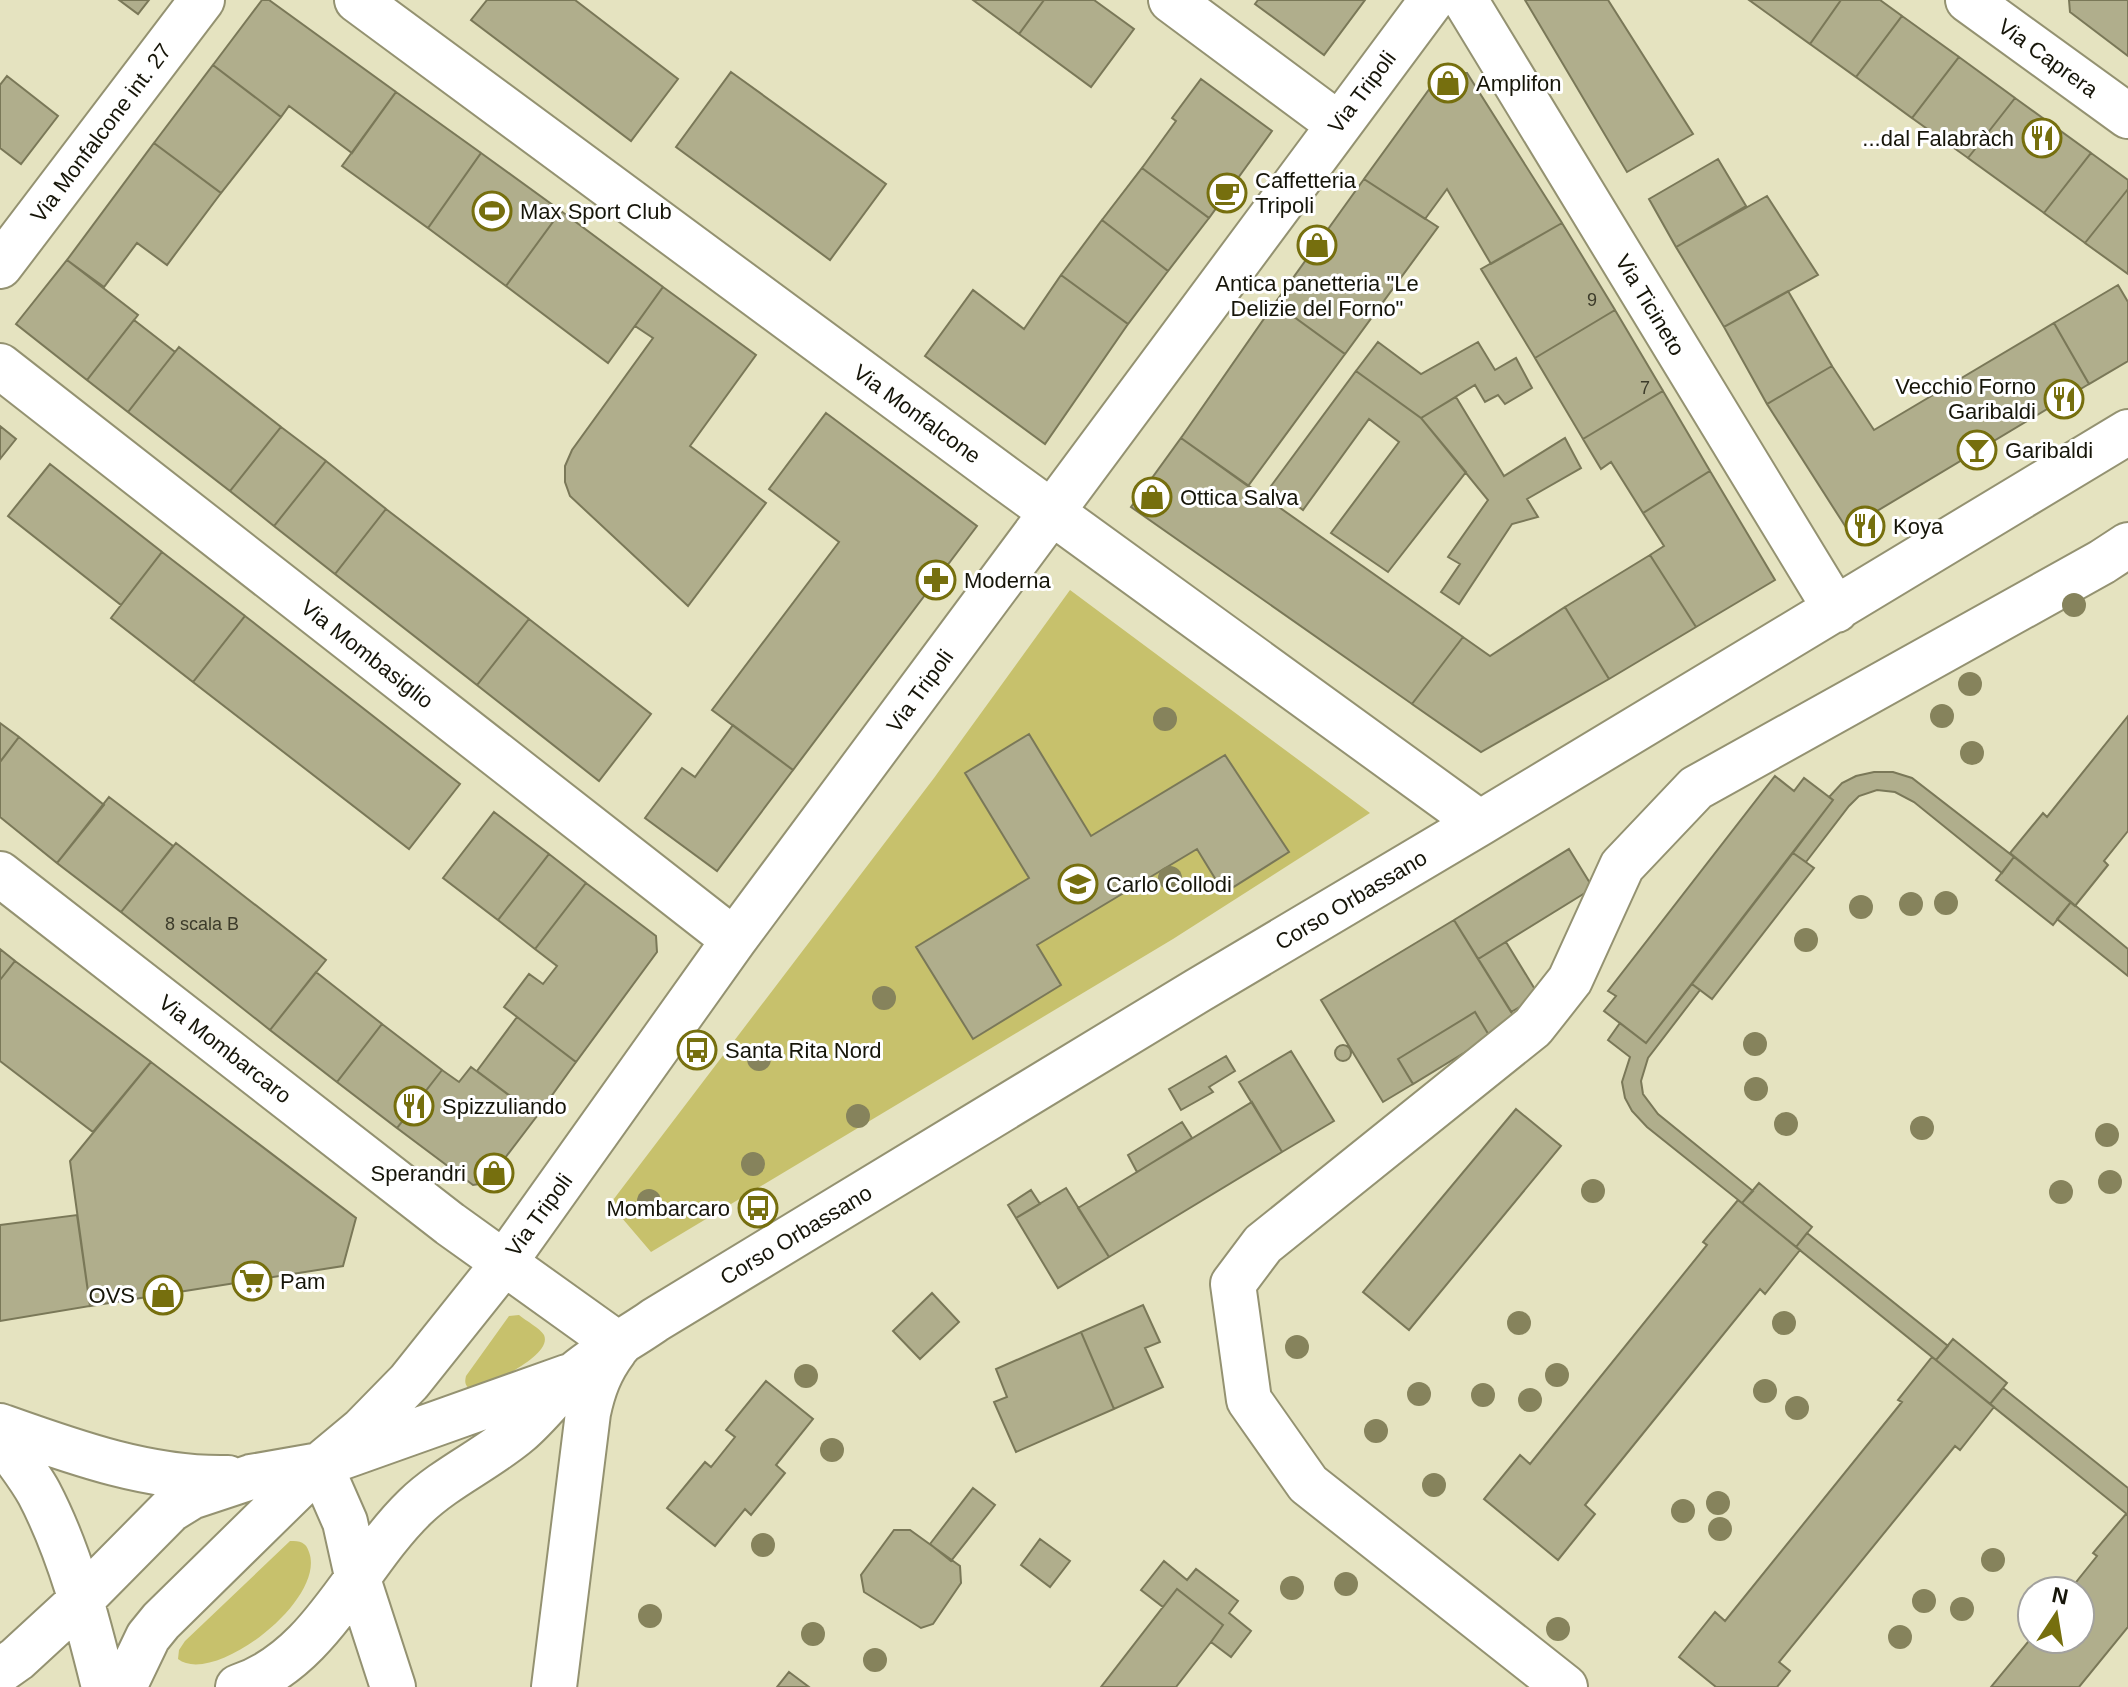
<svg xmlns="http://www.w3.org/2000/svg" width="2128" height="1687" font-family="Helvetica,sans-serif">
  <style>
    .green { fill: #c7c16c; fill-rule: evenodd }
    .building { fill: #b0ae8c; stroke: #7a7858; stroke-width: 2 }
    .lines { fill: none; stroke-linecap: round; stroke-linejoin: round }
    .minor-casing { stroke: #949271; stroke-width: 48 }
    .minor { stroke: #fff; stroke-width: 44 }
    .tree { fill: #86835c }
    .labels { text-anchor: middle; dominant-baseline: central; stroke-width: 6; stroke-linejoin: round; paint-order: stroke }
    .number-label { font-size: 18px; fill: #3c3b2a }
    .street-label { font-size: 22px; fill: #161509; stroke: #fff }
    .poi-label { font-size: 22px; fill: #161509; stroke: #fff; text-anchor: start }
  </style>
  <rect width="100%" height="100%" fill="#e5e3c0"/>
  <!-- green -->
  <path class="green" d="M1070,590l300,223 -197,126 -522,313 -41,-48 324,-426zM1029,734l62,102 134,-81 64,97 -65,40 -27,-43 -160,96 24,40 -88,54 -56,-92 112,-69 -64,-104z
    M519,1315c7,6 21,13 25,20 9,20 -50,46 -64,54l-7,2c-7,-4 -9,-7 -7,-15l43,-60z
    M290,1541c10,0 16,1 19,11 18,48 -96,135 -131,107l1,-9 6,-9z"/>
  <!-- building -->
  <path class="building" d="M119,0h30l-11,14z
    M262,0h7l127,92 -44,61 -63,-47 -8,11 -68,-52z
    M487,0h88l103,79 -47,62 -160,-121z
    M973,0h71l-25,34z
    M1044,0h50l40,29 -43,58 -72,-53z
    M1258,0h107l-41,55 -69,-51z
    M1525,0h83l85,134 -66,38z
    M1749,0h92l-31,44z
    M1841,0h39l22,16 -46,61 -46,-33z
    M2069,0h59v56l-58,-44z
    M1902,16l57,41 -47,61 -56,-41z
    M1959,57l56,41 -47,60 -56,-40z
    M213,65l68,52 -60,76 -67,-50z
    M731,72l155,112 -56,76 -154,-113z
    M1441,73h26l95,150 -71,41 -44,-75 -22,30 -61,-40z
    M7,76l51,40 -37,48 -21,-16v-63z
    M1201,79l71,52 -63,87 -67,-50 34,-47 -4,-3z
    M396,92l85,61 -53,75 -86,-62z
    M2015,98l76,55 -47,60 -76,-55z
    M154,143l67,50 -54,72 -30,-22 -33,44 -37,-27z
    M481,153l80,58 -55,75 -78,-58z
    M2091,153l37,27v9l-43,54 -41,-30z
    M1718,159l28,47 -70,41 -27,-48z
    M1142,168l67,50 -41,53 -66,-51z
    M1364,179l74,48 -93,127 -70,-51z
    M2128,189v85l-43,-31z
    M1767,196l51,79 -94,52 -48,-80z
    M561,211l102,76 -55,76 -102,-77z
    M1102,220l66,51 -40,53 -67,-49z
    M1562,223l53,87 -80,48 -54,-89z
    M67,260l71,55 -51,65 -71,-56z
    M1061,275l67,49 -83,120 -120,-88 48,-66 51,39z
    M2118,285l10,17v59l-39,23 -35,-61z
    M663,287l93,68 -66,91 76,57 -78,103 -118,-110 -5,-14v-16l7,-16 81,-112 -18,-12z
    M1788,291l44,75 -65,38 -43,-77z
    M1275,303l70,51 -97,132 -67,-48z
    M1615,310l48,81 -80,48 -48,-81z
    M134,320l41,32 -47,60 -41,-32z
    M2054,323l35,61 -242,145 -80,-125 65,-38 42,64z
    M1378,342l43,32 57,-32 17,28 21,-12 16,30 -27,16 -7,-9 -13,7 -10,-17 -54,33 -65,-47z
    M179,347l102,80 -51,64 -102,-79z
    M1356,371l65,47 45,54 -78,100 -57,-39 68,-91 -30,-23 -66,91 -32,-24z
    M1663,391l47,80 -67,42 -32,-51 -10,7 -18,-30z
    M1456,397l48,79 61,-38 16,30 -54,31 11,18 -26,7 -53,80 -18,-12 19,-28 -12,-7 40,-57 -67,-82z
    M826,413l151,113 -184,244 -81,-60 127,-168 -70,-53z
    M0,426l16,13 -16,20z
    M281,427l45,34 -52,65 -44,-35z
    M1181,438l282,199 -51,67 -281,-197z
    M326,461l60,48 -51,65 -61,-48z
    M50,464l112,88 -41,53 -113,-89z
    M1710,471l65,109 -79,47 -46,-72 14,-9 -21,-33z
    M386,509l143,110 -52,66 -142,-111z
    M162,552l83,64 -52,66 -82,-64z
    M1650,555l46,72 -87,52 -44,-72z
    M1565,607l44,72 -128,73 -69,-48 51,-67 27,19z
    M245,616l215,168 -51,65 -216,-167z
    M529,619l122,95 -52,67 -122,-96z
    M2128,716v115l-24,30 4,4 -33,41 -65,-53 33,-40 4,4z
    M0,723l19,14 -19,25z
    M733,725l60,45 -76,101 -72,-53 37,-50 13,9z
    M1029,734l62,102 134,-81 64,97 -65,41 -27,-44 -160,96 24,40 -88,54 -57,-92 113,-69 -64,-105z
    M19,737l85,68 -47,58 -57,-46v-55z
    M1874,772h19l19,6 102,79 -12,16 -88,-71 -19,-10 -18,-2 -18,6 -10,10 -43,56 -13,-9 40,-53 -4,-3 13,-14 14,-7z
    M1775,776l19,15 10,-13 29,22 -187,243 -42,-32 12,-15 -8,-5z
    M109,797l64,49 -52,66 -64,-49z
    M494,812l55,42 -51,66 -55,-42z
    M176,843l150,117 -56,70 -149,-118z
    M1569,849l24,39 -115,71 -24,-39z
    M1793,853l21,15 -102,131 -20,-15z
    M549,854l37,29 -51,66 -37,-29z
    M2014,857l57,45 -18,23 -57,-45z
    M586,883l70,53 1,16 -81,110 -72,-55 25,-33 14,10 14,-18 -22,-17z
    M2071,902l57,47v27l-71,-57z
    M1454,920l63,101 -27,16 -15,-25 -77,47 15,25 -30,18 -62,-102z
    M1506,942l33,54 -28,16 -33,-53z
    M0,949l15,12 -15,19z
    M15,961l136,101 -58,70 -93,-71v-81z
    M316,972l66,52 -45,58 -67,-52z
    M1692,984l8,6 -52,68 -7,23 2,13 15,20 95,77 -11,12 -95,-76 -15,-16 -7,-13 -3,-16 8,-25 -22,-17 12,-17 26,20z
    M1475,1012l15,25 -77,47 -15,-25z
    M517,1017l59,45 -39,54 -60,-45z
    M382,1024l60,46 -45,58 -60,-46z
    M1335 1053a8 8 0 1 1 16 0a8 8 0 1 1-16 0Z
    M1291,1051l43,70 -52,31 -43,-70z
    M1226,1056l9,15 -26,16 4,5 -32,18 -12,-21z
    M151,1062l205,156 -13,48 -253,40 -20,-145z
    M471,1067l66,49 -51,67 -13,2 -76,-57 45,-58 17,12z
    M1252,1102l30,50 -173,105 -31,-49z
    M1516,1109l45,37 -152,184 -46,-38z
    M1182,1122l10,16 -55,34 -9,-17z
    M1759,1183l53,44 -16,20 -54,-44z
    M1066,1188l43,69 -51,31 -42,-70z
    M1031,1190l9,14 -24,14 -8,-13z
    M1738,1200l62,50 -35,44 -5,-5 -175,216 10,9 -37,46 -74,-61 36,-44 10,9 177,-219 -4,-3z
    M77,1215l13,91 -90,15v-96z
    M1807,1233l141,113 -12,14 -140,-113z
    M932,1293l27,29 -39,37 -27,-28z
    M1143,1305l17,37 -15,6 18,39 -49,22 -33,-77z
    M1081,1332l33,77 -98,43 -22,-50 13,-5 -11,-28z
    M1953,1339l54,44 -17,21 -54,-44z
    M1932,1357l62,50 -34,43 -5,-4 -176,216 11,9 -13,16h-61l-37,-30 36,-45 10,9 177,-219 -4,-2z
    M766,1381l47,38 -37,46 9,8 -34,42 -6,-6 -30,37 -48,-38 38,-46 6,5 24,-30 -9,-7z
    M2003,1388l125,100v27l-138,-111z
    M973,1488l22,17 -44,56 -21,-17z
    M2126,1514l2,1v112l-49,60h-88l41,-50v2h48v-48h-11l28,-35 -4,-3z
    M894,1530h16l50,36 1,17 -28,41 -12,4 -57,-36 -3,-17z
    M1040,1539l30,22 -20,26 -29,-22z
    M1164,1561l23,19 9,-11 42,32 -9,12 22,18 -20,26 -20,-15 12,-17 -46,-36 -14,18 -22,-17z
    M1177,1589l46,36 -12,17 -35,45h-75z
    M789,1672l20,15h-32z"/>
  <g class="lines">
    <defs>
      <path id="minor" d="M357,0l649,479 474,344
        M1171,0l167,124
        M1465,0l371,610
        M1968,0l160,116
        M0,266l202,-266
        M0,366l734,574
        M0,874l450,350 169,121
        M0,1426c73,26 150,54 228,52
        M0,1437c13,18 28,36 39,56 31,59 49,129 65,194
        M320,1465l25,57 12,54 36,111
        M0,1671l17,-12 63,-58 90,-91 21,-13 60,-20 69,-12 247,-88
        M124,1687l24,-50 13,-16 159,-156 42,-35 47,-48 95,-119 230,-323 698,-940
        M238,1687c83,-27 117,-122 177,-180 31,-30 71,-47 104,-75 20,-17 36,-39 55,-57 22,-20 56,-37 81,-55l542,-329 283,-168 648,-391
        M554,1687l34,-274c5,-24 12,-43 27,-63
        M1565,1687l-257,-203 -59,-84 -16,-116 30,-40 270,-217 37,-47 52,-114 74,-78 406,-226 26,-17"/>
    </defs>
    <!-- minor casing -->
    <use href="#minor" class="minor-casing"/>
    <!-- minor -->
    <use href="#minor" class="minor"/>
  </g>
  <!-- trees -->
  <g class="tree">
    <circle cx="2074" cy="605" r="12"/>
    <circle cx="1970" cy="684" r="12"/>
    <circle cx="1942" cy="716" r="12"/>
    <circle cx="1165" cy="719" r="12"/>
    <circle cx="1972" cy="753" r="12"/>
    <circle cx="1170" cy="878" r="12"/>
    <circle cx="1946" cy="903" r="12"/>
    <circle cx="1911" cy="904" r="12"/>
    <circle cx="1861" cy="907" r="12"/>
    <circle cx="1806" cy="940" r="12"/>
    <circle cx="884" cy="998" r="12"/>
    <circle cx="1755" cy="1044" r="12"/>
    <circle cx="759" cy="1059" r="12"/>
    <circle cx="1756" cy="1089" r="12"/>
    <circle cx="858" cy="1116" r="12"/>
    <circle cx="1786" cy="1124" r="12"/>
    <circle cx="1922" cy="1128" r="12"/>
    <circle cx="2107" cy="1135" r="12"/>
    <circle cx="753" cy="1164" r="12"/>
    <circle cx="2110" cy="1182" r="12"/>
    <circle cx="1593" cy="1191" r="12"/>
    <circle cx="2061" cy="1192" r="12"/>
    <circle cx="649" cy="1201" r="12"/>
    <circle cx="1519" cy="1323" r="12"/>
    <circle cx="1784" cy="1323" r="12"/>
    <circle cx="1297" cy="1347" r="12"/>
    <circle cx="1557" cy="1375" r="12"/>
    <circle cx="806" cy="1376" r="12"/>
    <circle cx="1765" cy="1391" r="12"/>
    <circle cx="1419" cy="1394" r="12"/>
    <circle cx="1483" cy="1395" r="12"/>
    <circle cx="1530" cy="1400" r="12"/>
    <circle cx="1797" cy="1408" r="12"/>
    <circle cx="1376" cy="1431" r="12"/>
    <circle cx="832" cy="1450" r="12"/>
    <circle cx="1434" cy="1485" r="12"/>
    <circle cx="1718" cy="1503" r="12"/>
    <circle cx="1683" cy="1511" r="12"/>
    <circle cx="1720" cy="1529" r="12"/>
    <circle cx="763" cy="1545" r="12"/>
    <circle cx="1993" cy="1560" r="12"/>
    <circle cx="1346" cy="1584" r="12"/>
    <circle cx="1292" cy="1588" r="12"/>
    <circle cx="1924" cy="1601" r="12"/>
    <circle cx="1962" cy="1609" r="12"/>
    <circle cx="650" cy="1616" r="12"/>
    <circle cx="1558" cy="1629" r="12"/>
    <circle cx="813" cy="1634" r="12"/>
    <circle cx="1900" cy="1637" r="12"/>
    <circle cx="875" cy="1660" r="12"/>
  </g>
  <!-- icons -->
  <defs>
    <symbol id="shop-ring" viewBox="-11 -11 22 22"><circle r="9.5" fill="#fff" stroke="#766f0e" stroke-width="1.5"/><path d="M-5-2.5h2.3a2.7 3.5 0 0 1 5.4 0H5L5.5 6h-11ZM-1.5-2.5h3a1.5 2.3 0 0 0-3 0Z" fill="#766f0e"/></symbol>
    <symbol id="restaurant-ring" viewBox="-11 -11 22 22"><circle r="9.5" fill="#fff" stroke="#766f0e" stroke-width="1.5"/><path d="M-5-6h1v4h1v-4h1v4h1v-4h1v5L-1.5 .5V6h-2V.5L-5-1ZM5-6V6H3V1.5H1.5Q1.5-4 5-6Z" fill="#766f0e"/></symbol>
    <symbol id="cafe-ring" viewBox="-11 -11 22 22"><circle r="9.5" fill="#fff" stroke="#766f0e" stroke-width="1.5"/><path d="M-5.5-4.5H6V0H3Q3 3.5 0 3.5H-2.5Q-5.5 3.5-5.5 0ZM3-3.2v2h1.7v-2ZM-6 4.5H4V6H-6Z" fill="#766f0e"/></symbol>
    <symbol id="stadium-ring" viewBox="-11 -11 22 22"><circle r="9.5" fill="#fff" stroke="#766f0e" stroke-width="1.5"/><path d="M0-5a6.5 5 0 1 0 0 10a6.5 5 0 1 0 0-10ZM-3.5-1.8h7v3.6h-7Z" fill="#766f0e"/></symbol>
    <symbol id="bar-ring" viewBox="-11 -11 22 22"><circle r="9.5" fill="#fff" stroke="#766f0e" stroke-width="1.5"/><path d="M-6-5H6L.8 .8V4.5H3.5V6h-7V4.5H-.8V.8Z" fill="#766f0e"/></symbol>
    <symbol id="pharmacy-ring" viewBox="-11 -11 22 22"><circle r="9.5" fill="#fff" stroke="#766f0e" stroke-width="1.5"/><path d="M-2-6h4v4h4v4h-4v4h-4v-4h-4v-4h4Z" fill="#766f0e"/></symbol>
    <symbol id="school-ring" viewBox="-11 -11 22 22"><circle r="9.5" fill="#fff" stroke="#766f0e" stroke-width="1.5"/><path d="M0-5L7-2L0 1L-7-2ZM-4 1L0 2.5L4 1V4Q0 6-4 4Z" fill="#766f0e"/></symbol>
    <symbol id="bus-ring" viewBox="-11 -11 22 22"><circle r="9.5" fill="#fff" stroke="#766f0e" stroke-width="1.5"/><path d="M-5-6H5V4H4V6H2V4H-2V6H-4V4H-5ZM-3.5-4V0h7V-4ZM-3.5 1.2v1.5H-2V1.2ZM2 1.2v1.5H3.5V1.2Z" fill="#766f0e"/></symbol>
    <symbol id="supermarket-ring" viewBox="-11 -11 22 22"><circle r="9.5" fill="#fff" stroke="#766f0e" stroke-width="1.5"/><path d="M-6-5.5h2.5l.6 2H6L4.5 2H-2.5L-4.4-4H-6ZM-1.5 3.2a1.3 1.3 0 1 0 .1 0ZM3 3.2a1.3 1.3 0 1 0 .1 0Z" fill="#766f0e"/></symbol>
  </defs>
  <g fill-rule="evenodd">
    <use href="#shop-ring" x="1426" y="61" width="44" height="44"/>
    <use href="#restaurant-ring" x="2020" y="116" width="44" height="44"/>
    <use href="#cafe-ring" x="1205" y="171" width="44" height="44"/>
    <use href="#stadium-ring" x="470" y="189" width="44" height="44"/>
    <use href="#shop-ring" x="1295" y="223" width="44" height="44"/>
    <use href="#restaurant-ring" x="2042" y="377" width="44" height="44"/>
    <use href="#bar-ring" x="1955" y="428" width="44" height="44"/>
    <use href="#shop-ring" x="1130" y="475" width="44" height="44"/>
    <use href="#restaurant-ring" x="1843" y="504" width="44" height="44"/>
    <use href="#pharmacy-ring" x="914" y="558" width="44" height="44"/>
    <use href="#school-ring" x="1056" y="862" width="44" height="44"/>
    <use href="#bus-ring" x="675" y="1028" width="44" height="44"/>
    <use href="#restaurant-ring" x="392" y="1084" width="44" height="44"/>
    <use href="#shop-ring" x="472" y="1151" width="44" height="44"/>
    <use href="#bus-ring" x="736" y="1186" width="44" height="44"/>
    <use href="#supermarket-ring" x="230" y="1259" width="44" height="44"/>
    <use href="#shop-ring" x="141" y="1273" width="44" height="44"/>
  </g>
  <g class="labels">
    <!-- number labels -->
    <g class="number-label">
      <text x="1592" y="300">9</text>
      <text x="1645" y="388">7</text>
      <text x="202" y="924">8 scala B</text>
    </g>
    <!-- street labels -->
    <g class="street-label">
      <text transform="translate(2048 58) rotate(36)">Via Caprera</text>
      <text transform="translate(1362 92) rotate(-53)">Via Tripoli</text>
      <text transform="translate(101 133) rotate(-53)">Via Monfalcone int. 27</text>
      <text transform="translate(1650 305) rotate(59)">Via Ticineto</text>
      <text transform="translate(917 414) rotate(36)">Via Monfalcone</text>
      <text transform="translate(367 654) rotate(38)">Via Mombasiglio</text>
      <text transform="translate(920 691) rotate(-54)">Via Tripoli</text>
      <text transform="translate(1351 900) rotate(-31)">Corso Orbassano</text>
      <text transform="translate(225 1049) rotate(38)">Via Mombarcaro</text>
      <text transform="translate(539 1215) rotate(-54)">Via Tripoli</text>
      <text transform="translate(796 1235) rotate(-31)">Corso Orbassano</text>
    </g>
    <!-- poi labels -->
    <g class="poi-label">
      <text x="1476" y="83">Amplifon</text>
      <text x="2014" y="138" text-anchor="end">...dal Falabràch</text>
      <text x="1255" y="180">Caffetteria<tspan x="1255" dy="25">Tripoli</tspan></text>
      <text x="520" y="211">Max Sport Club</text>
      <text x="1317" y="283" text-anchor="middle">Antica panetteria "Le<tspan x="1317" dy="25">Delizie del Forno"</tspan></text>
      <text x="2036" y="386" text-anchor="end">Vecchio Forno<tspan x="2036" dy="25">Garibaldi</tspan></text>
      <text x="2005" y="450">Garibaldi</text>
      <text x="1180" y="497">Ottica Salva</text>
      <text x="1893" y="526">Koya</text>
      <text x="964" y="580">Moderna</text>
      <text x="1106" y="884">Carlo Collodi</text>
      <text x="725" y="1050">Santa Rita Nord</text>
      <text x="442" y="1106">Spizzuliando</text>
      <text x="466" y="1173" text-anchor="end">Sperandri</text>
      <text x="730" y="1208" text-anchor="end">Mombarcaro</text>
      <text x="280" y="1281">Pam</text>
      <text x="135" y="1295" text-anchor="end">OVS</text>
    </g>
  </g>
  <!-- north arrow -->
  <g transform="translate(2056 1615) rotate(12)"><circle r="38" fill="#ffffff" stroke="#a2a19d" stroke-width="2"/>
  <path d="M0-6L14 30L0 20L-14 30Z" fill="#766f0e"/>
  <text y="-12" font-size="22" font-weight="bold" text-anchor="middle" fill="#161509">N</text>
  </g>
</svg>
